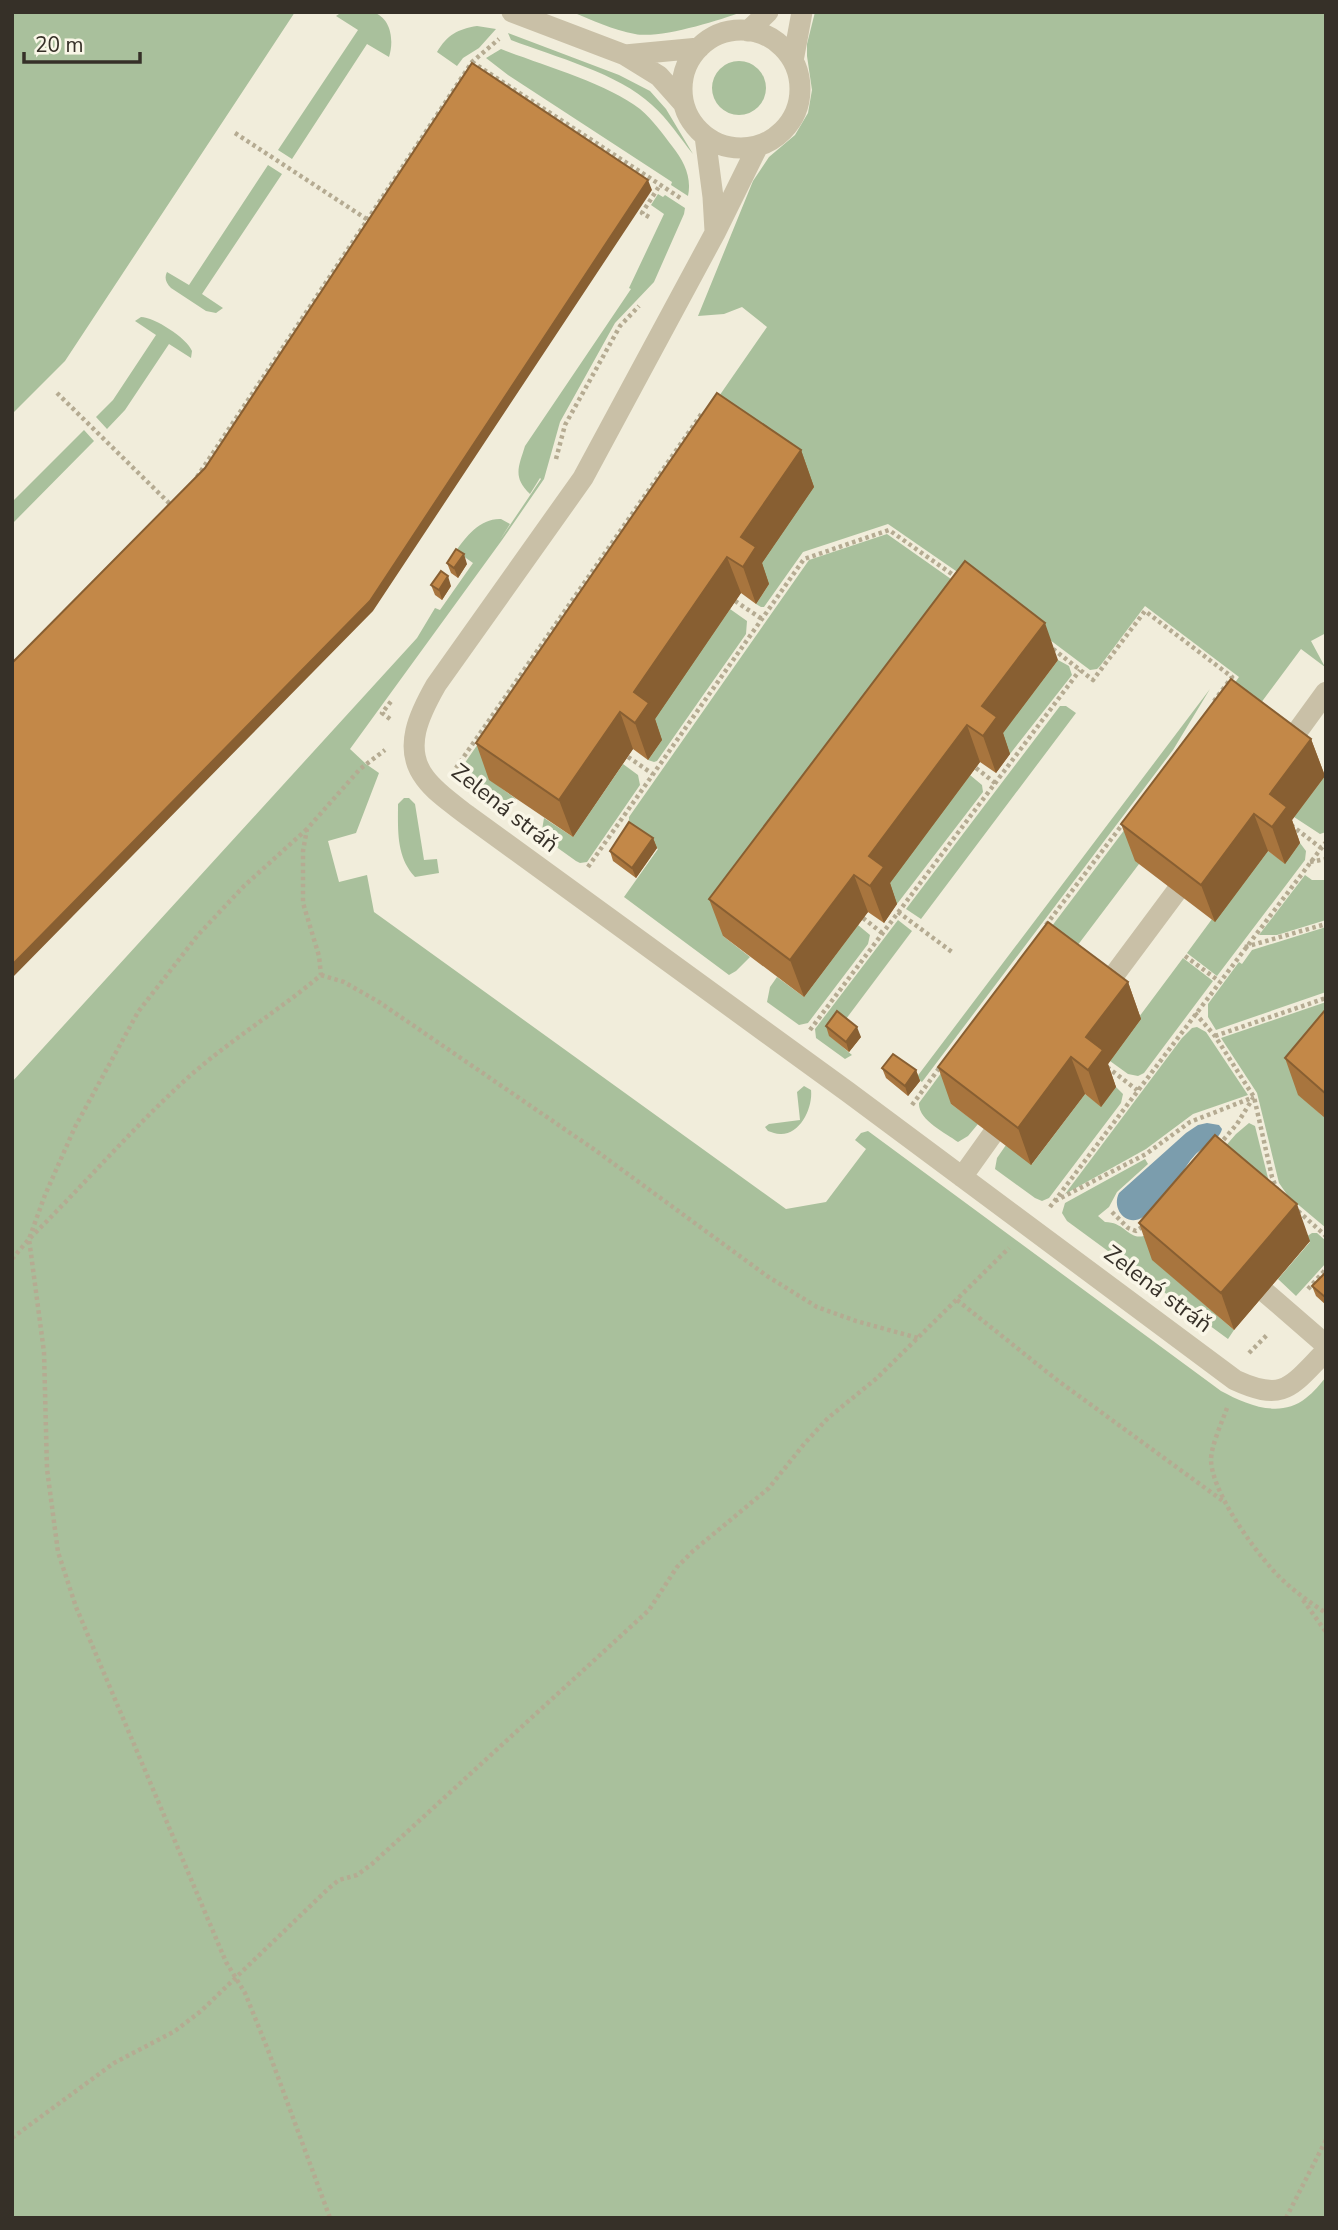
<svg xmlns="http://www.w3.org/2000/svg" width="1338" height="2230" font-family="'Nunito Sans',sans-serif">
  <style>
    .green { fill: #a9c09c }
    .water { fill: #7b9dad }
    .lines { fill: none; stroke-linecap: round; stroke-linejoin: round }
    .path { stroke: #b5ab92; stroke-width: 4.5; stroke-dasharray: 3.5 3.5; stroke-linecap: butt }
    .minor { stroke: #c9c0a7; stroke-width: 21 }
    .wall { fill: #a8753e }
    .shaded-wall { fill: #885f32 }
    .building { fill: #c38848; stroke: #885f32; stroke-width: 2 }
    .labels { text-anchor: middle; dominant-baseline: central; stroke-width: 7; stroke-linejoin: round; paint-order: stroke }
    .street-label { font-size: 23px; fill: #363028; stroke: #f9f6e7 }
  </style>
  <rect width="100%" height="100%" fill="#f1eddb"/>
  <!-- green -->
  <path class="green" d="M12,12h283l-230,349 -53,53z
    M342,12c10,0 21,-2 30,0 20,5 22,30 17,45l-22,-13 -75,115 -14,-9 80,-120 -22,-14z
    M572,12h170c-25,9 -82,27 -107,22 -22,-4 -43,-14 -63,-22z
    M815,12h511v621l-15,8 14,26 -24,-18 -52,70 -26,-20 16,-22 -94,-71 -45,60 -3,3 -7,1 -108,-81 -94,-65 -85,28 -39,55h-3l-5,-3 13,-20 -15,-10 -265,205 27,20 -12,11 -41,-30 -3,-3 2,-10 305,-440 -25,-20 -18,7 -26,2 55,-135 16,-24 26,-22 13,-22 4,-23 -5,-34v-12z
    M477,26l19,3 -17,19 -16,10 -6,8 -20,-14c10,-17 21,-23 40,-26z
    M508,33l111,42 31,16 16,18 27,45c-13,-16 -25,-35 -41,-49 -34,-32 -97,-48 -141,-65z
    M501,49c41,16 106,34 139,60 13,11 23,25 32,37 12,15 20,31 16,50l-17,-11 1,-3 -164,-107 -22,-17z
    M712 88a27 27 0 1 1 54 0a27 27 0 1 1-54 0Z
    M268,165l14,9 -80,120 21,14 -7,5 -10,-2 -35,-23c-5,-5 -7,-10 -4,-16l22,13z
    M658,194l5,3 2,-2 20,13 -1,6 -30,68 -39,41 -55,99 -16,57 -42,61 -152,209 16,15 13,9 -23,60 -28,8 11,41 28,-7 7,37 412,297 40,-7 40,-53 -11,-9 6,-7 7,-2 353,260c26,14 59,28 85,7 8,-6 14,-14 20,-21v841h-1314v-1136l405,-444 18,-30 5,2 33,-47 -17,-12c10,-15 25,-33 45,-32l9,5 -10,16 41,-61 -1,-1 -10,16c-18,-17 -11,-28 -5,-48l106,-157 -2,-1 35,-74 -13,-9z
    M141,317c13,0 46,21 51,34l-1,7 -22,-14 -44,66 -18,19 -11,-12 17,-17 43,-65 -21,-14z
    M84,430l10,11 -82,83v-22z
    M887,534l91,64 -255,338 27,21 -14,14 -7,4 -105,-78 34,-48 -29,-21v-11l180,-257z
    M730,609l17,12 -1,13 -89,127 -3,1 -6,-2 14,-20 -15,-11z
    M1058,660l11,6 3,9 -62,79 -15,-11z
    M1210,689l-37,61 -251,332 -6,-4z
    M1060,706h6l10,7 -155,206 -15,-10z
    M623,764l15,11 2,10 -53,77 -7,1 -4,-2 -35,-25 3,-18 29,19z
    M1168,772l-29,92 -74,98 -68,37z
    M970,775l12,10 1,7 -86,112 -15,-11z
    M1325,776l1,56 -6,2 -26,-17z
    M404,798h5l6,6 9,56 13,-1 2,14 -24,4c-19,-20 -17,-47 -17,-73z
    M1300,843l6,8 -1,9 -88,116 -30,-23 25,-34 3,2 53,-70 17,12z
    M1305,875l7,5h14v40l-49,15h-18z
    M898,920l14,11 -69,92 -13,13 22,19 -7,4 -29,-21 -1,-9z
    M858,925l12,10 -2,9 -60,79 -9,2 -32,-23 3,-15 7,-10 27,20z
    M1326,927v65l-110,38 -8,-13v-13l31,-42 3,2 10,-14z
    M1183,958l30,23 -69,92 -6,3 -10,-2 -18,-13 31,-42 -2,-2z
    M1326,1002v59l-28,33 28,25v109l-38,-32 -9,-13 -22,-90 -36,-55z
    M984,1015l-33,89 27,20 -10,12 -10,6c-12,-9 -40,-22 -39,-39z
    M1197,1027l9,5 42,63 -55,19 -47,35 -81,45 117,-156 10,-10z
    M804,1086l7,4c2,17 -10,45 -31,44 -4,0 -8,-2 -12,-3l-3,-4 4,-3 31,-4 -3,-28z
    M1116,1087l7,7 -2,9 -72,95 -7,3 -7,-3 -40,-29 2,-11 9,-13 26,19 53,-70 16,12z
    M1249,1123l6,3 15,60 34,39 -151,35 81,70 -6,9 -161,-118 -5,-8 3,-10 80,-44 3,5 -31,28 -8,15 -11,9 7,6c22,0 24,22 44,12l87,-100z
    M1312,1233h5l9,8v22l-30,33 -18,-17 32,-37 -4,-5z"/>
  <!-- water -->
  <path class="water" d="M1207,1123l12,2 3,4c-3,12 -18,17 -27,26 -6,6 -10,14 -16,22 -10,15 -21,30 -36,40 -16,11 -32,-8 -24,-24l67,-60 12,-8z"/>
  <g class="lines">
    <!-- path -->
    <path class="path" d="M472,62l210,137
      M235,133l133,87
      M649,217l-7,-4 18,-28
      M57,393l113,111
      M556,459l9,-34 55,-99 19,-20
      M197,477l275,-415 27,-23
      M735,601l27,18
      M1053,649l40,31 52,-69 87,66 -18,24
      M390,719l-8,-6 10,-13
      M628,757l25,17
      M456,768l246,-355
      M976,768l19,15
      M1291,825l30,23
      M307,829l-63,57 -46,49 -60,77 -63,115 -30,68 -16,44 15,113 3,117 11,83 18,55 150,355 19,31 23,57 62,168
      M1310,862l16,-3
      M588,867l216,-308 85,-29 70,49
      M898,912l54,40
      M863,918l19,15
      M1046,925l79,-104
      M1245,947l81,-23
      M1185,956l34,25
      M321,975l23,7 35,20 216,148 172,126 50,31 39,14 62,17
      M1195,1013l20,23 39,61 18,80 5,13
      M810,1030l270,-360
      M1215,1036l111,-38
      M1107,1067l30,23
      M912,1105l28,-38
      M1219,1145l18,-21 16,-26
      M1055,1201l91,-47 44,-32 64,-25
      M1050,1207l276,-365
      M1298,1211l28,25
      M1112,1212l16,16 8,3 9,-6
      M12,1259l17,-20c52,-51 100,-107 153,-156 43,-40 94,-70 139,-108l-2,-19 -16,-53v-52l4,-22 53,-60 25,-19
      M1308,1289l18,-20
      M957,1300l100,80 166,121
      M1249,1353l18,-18
      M1227,1408c-5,14 -16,38 -16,52 1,32 40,85 60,108 16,18 35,32 55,45
      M1303,1600l23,32
      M12,2138l102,-75 61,-32 26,-20 128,-123 10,-8 18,-5 15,-11 277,-254 28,-43 16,-16 76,-63 35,-44 24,-26 49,-40 132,-130
      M1286,2218l40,-78"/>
    <!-- minor -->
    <path class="minor" d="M512,12l113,43 34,21 24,27
      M682 89a59 59 0 1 1 118 0a59 59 0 1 1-118 0Z
      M748,31l20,-19
      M625,55l74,-7
      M793,61l9,-49
      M705,136l8,61 2,34
      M758,146l-43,87 -132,245 -147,207c-16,28 -34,63 -11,93 11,15 28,26 42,37l381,277 387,288c50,23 56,6 91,-29
      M1286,747l40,-55
      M1103,990l73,-98
      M962,1177l30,-42
      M1266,1293l60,52"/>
  </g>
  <!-- wall -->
  <path class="wall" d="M801,450l13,37 -52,76 7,21 -13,20 -15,-11 -86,126 7,21 -14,20 -15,-11 -60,88 -84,-57 -13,-37z
    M447,563l20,1 -9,14 -7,-5z
    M431,585l20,1 -9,14 -7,-5z
    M1058,660l-55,73 7,21 -14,19 -16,-11 -90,121 7,21 -13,19 -16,-11 -64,85 -81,-61 -14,-37z
    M1311,739l14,37 -33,44 8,23 -15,21 -17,-13 -53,71 -80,-61 -14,-37z
    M653,838l4,10 -21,30 -23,-17 -3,-10z
    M1128,982l13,37 -33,45 8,23 -15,20 -16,-13 -54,71 -80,-61 -13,-37z
    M1326,1009v110l-28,-24 -13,-37z
    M826,1026l35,11 -12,15 -20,-16z
    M882,1068l34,2 4,11 -12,15 -22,-18z
    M1139,1223l171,18 -76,89 -82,-70z
    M1326,1275v30l-10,-9 -4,-10z"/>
  <!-- shaded-wall -->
  <path class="shaded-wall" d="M648,180l4,10 -279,421 -361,367v-13z
    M801,450l13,37 -52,76 7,21 -13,20 -13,-37 -2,-30z
    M464,554l3,10 -9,14 -4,-10z
    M727,557l14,36 -86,126 7,21 -14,20 -13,-37 -1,-31z
    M448,576l3,10 -9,14 -3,-10z
    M1045,623l13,37 -55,73 7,21 -14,19 -13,-37 -1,-30z
    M620,712l13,37 -60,88 -14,-37z
    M967,725l13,37 -90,121 7,21 -13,19 -14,-37 -1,-30z
    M1311,739l14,37 -33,44 8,23 -15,21 -13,-37 -2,-33z
    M1254,814l14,37 -53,71 -14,-37z
    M653,838l4,10 -21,30 -4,-10z
    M854,875l14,37 -64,85 -14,-37z
    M1128,982l13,37 -33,45 8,23 -15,20 -13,-37 -2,-33z
    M857,1027l4,10 -12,15 -3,-10z
    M1071,1057l14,37 -54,71 -13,-37z
    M916,1070l4,11 -12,15 -3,-10z
    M1297,1204l13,37 -76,89 -13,-37z"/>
  <!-- building -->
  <path class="building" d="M472,63l176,117 -278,421 -358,364v-302l193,-195z
    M717,393l84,57 -60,87 15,10 -13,20 -16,-10 -93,135 15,11 -14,20 -15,-11 -61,88 -83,-57z
    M456,549l8,5 -10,14 -7,-5z
    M965,561l80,62 -63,83 15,11 -14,19 -16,-11 -98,131 15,11 -14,19 -16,-11 -64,85 -81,-61z
    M441,571l7,5 -9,14 -8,-5z
    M1231,679l80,60 -41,55 17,13 -15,20 -18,-13 -53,71 -80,-61z
    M629,822l24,16 -21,30 -22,-17z
    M1048,922l80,60 -42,55 17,13 -15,20 -17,-13 -53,71 -80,-61z
    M1326,1009v85l-41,-36z
    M837,1011l20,16 -11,15 -20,-16z
    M893,1054l23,16 -11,16 -23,-18z
    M1215,1135l82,69 -76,89 -82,-70z
    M1324,1274l2,1v21l-1,1 -13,-11z"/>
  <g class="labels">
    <!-- street labels -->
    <g class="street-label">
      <text transform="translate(505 808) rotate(38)">Zelená stráň</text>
      <text transform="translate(1158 1289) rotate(37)">Zelená stráň</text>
    </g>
  </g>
  <!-- border -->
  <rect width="1338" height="2230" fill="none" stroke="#363028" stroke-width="28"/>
  <!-- scale -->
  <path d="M24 52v10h116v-10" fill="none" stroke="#363028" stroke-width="3.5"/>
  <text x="35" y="52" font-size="21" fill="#363028" stroke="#f9f6e7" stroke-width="5" paint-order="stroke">20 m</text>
</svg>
